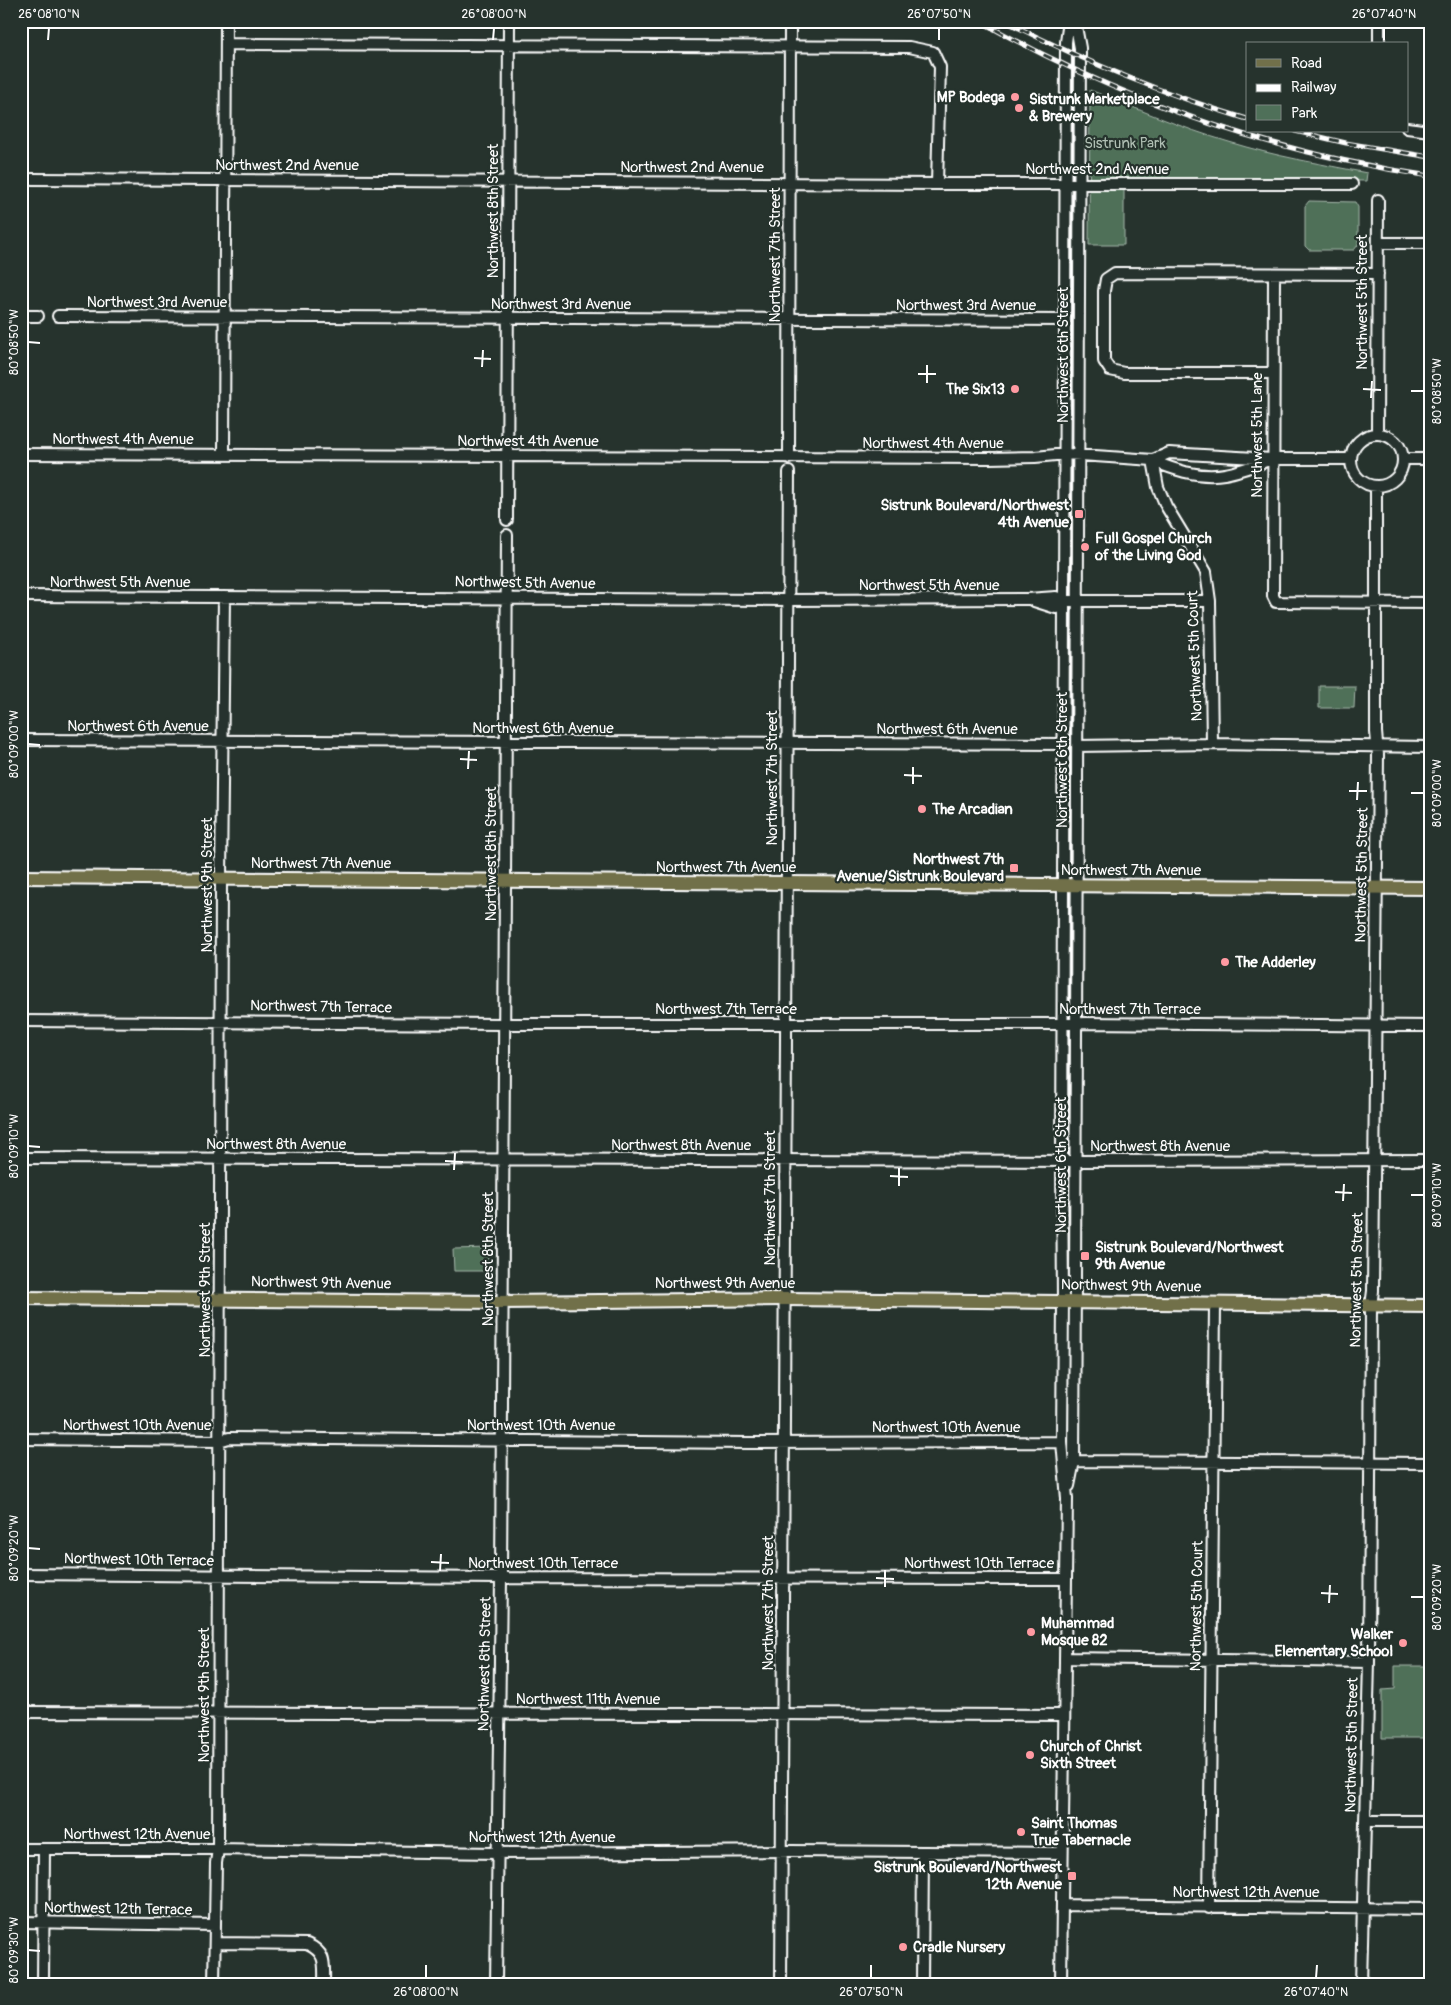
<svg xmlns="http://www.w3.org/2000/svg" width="1451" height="2005" font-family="Pangolin,sans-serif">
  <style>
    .green { fill: #4f7059; stroke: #a7b8ac }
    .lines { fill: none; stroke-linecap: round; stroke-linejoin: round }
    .minor-casing { stroke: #fff; stroke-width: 14 }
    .major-casing { stroke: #fff; stroke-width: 16 }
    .minor { stroke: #26332d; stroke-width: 10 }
    .major { stroke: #71704a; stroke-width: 12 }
    .rail-casing { stroke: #fff; stroke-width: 5 }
    .rail { stroke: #26332d; stroke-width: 3; stroke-dasharray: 9; stroke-linecap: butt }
    .ticks { fill: none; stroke: #fff; stroke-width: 2 }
    .poi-dot { fill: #ff9aa2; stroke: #26332d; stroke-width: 2 }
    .labels { text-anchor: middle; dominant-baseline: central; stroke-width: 4.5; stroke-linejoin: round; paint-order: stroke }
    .poi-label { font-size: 15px; font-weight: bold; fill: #fff; stroke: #26332d; text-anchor: start }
    .park-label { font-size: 15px; fill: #b0bfb4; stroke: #26332d }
    .street-label { font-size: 15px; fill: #fff; stroke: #26332d }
    .neatline { fill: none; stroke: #fff; stroke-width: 2 }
    .ticks-label { font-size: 12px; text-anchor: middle; fill: #fff }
  </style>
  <rect width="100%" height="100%" fill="#26332d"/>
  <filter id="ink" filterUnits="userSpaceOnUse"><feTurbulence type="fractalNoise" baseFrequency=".02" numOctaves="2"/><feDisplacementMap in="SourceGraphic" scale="10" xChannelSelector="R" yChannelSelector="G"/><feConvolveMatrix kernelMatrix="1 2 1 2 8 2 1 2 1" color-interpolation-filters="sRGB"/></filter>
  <g filter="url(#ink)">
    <!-- green -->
    <path class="green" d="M1090,90c46,18 91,38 139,52 45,14 92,22 138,31l-1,8 -242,-3v67h-35z
      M1309,201l46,1 3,5v38l-4,5h-45l-4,-4v-40z
      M1319,686h36l-1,22h-35z
      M488,1248v23h-34l-1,-22z
      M1395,1666h35v72h-48v-48l13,-1z"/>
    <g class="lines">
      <defs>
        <path id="minor" d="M227,44l682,3 24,5 7,15 -3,117
          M1379,44v-23
          M1407,128l23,3
          M32,179l905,5h415
          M1378,243h52
          M1274,274l-1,322 3,6 154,1
          M21,316h17
          M58,316l1007,4
          M1273,373h-149l-14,-3 -6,-9v-70l2,-12 9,-6 263,1
          M1351 460a26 26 0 1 1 52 0a26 26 0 1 1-52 0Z
          M1377,434l1,-234
          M21,454l968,4 46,-1 31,-3 87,6 16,-7 103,6h78
          M224,455l2,-434
          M789,458l1,-437
          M1403,459h27
          M1153,460l5,27 8,19 40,66 4,29 2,143
          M1153,460c12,7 19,8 32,12 34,8 52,0 84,-12
          M507,520l2,-499
          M21,596l767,4 240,-1 28,-2 8,4h146
          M1034,601l22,7 8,-7
          M21,740l1043,4
          M1077,746l135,-2 218,3
          M21,1021l484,3h557l23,-1 345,3
          M21,1158l1054,3 355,-1
          M21,1439l198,2 10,-3 519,5 314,-1
          M1074,1461l356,2
          M1069,1486l5,-25 1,-181 5,-1232 -5,-27
          M21,1574l480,4 565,1
          M1065,1658l304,4
          M21,1712l1043,3
          M1366,1821h64
          M21,1849h197l279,4 293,-2 272,2
          M1062,1905l368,4
          M1209,1908l6,-603
          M21,1922l194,3
          M215,1943l92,1c20,9 17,20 17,40
          M43,1984l1,-135
          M214,1984l2,-121 2,-14 3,-970 3,-282
          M496,1984l5,-406 6,-1043
          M781,1984l8,-1512
          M922,1984l1,-132
          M1061,1984l6,-485 -5,-57 1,-141 -1,-140 4,-1119 3,-21
          M1361,1984l8,-322 2,-356 2,-15 5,-536 -2,-23v-245"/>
        <path id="major" d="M21,877l1409,11
          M21,1298l481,4 284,-3 644,7"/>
      </defs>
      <!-- minor casing -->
      <use href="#minor" class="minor-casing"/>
      <!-- major casing -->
      <use href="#major" class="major-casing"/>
      <!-- minor -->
      <use href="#minor" class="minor"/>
      <!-- major -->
      <use href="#major" class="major"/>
      <defs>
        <path id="rail" d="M980,21c140,79 291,132 450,155
          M1005,21c78,40 158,73 242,98
          M1295,131l51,12 84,14"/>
      </defs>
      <!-- rail casing -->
      <use href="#rail" class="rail-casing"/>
      <!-- rail -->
      <use href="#rail" class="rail"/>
    </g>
  </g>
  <!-- ticks -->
  <path class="ticks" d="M48,40l1,-12M493,40l1,-12M939,40v-12M1384,40v-12M28,342l12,1M474,358l17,1M482,367l1,-17M918,374h18M927,383v-18M1363,389l18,1M1411,391h13M1371,398l1,-17M28,744l12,1M460,759l17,1M468,769l1,-18M904,775l18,1M913,784v-17M1349,791h18M1411,793h13M1357,800l1,-18M28,1146l12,1M445,1161l18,1M454,1170l1,-17M890,1176l18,1M899,1186v-18M1335,1192l17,1M1411,1195h13M1343,1201l1,-17M28,1548l12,1M431,1562l18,1M440,1571l1,-17M876,1578l18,1M885,1587v-17M1321,1593l17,1M1411,1597h13M1329,1603l1,-18M28,1950l12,1M426,1978v-13M871,1978v-13M1316,1978l1,-13"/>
  <!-- markers -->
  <g class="poi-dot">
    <circle cx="1015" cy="97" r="5"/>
    <circle cx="1019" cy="108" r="5"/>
    <circle cx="1015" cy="389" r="5"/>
    <rect x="1074" y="509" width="10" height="10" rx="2.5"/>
    <circle cx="1085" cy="547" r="5"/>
    <circle cx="922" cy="809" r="5"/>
    <rect x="1009" y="863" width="10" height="10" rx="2.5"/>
    <circle cx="1225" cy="962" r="5"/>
    <rect x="1080" y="1251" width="10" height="10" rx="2.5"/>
    <circle cx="1031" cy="1632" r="5"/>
    <circle cx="1403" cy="1643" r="5"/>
    <circle cx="1030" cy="1755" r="5"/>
    <circle cx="1021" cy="1832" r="5"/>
    <rect x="1067" y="1871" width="10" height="10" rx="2.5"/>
    <circle cx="903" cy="1947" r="5"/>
  </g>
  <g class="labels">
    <!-- poi labels -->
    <g class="poi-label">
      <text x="1005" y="97" text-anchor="end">MP Bodega</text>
      <text x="1029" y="99">Sistrunk Marketplace<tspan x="1029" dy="17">&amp; Brewery</tspan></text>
      <text x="1005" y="389" text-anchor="end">The Six13</text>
      <text x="1069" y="505" text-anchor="end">Sistrunk Boulevard/Northwest<tspan x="1069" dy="17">4th Avenue</tspan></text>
      <text x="1095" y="538">Full Gospel Church<tspan x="1095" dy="17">of the Living God</tspan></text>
      <text x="932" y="809">The Arcadian</text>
      <text x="1004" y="859" text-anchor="end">Northwest 7th<tspan x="1004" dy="17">Avenue/Sistrunk Boulevard</tspan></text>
      <text x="1235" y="962">The Adderley</text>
      <text x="1095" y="1247">Sistrunk Boulevard/Northwest<tspan x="1095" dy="17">9th Avenue</tspan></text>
      <text x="1041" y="1623">Muhammad<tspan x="1041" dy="17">Mosque 82</tspan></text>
      <text x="1393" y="1634" text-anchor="end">Walker<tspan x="1393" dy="17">Elementary School</tspan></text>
      <text x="1040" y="1746">Church of Christ<tspan x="1040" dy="17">Sixth Street</tspan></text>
      <text x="1031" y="1823">Saint Thomas<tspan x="1031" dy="17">True Tabernacle</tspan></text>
      <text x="1062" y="1867" text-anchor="end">Sistrunk Boulevard/Northwest<tspan x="1062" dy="17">12th Avenue</tspan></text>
      <text x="913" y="1947">Cradle Nursery</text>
    </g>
    <!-- park labels -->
    <g class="park-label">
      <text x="1125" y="143">Sistrunk Park</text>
    </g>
    <!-- street labels -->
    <g class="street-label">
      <text x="287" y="165">Northwest 2nd Avenue</text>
      <text x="692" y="167">Northwest 2nd Avenue</text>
      <text x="1097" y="169">Northwest 2nd Avenue</text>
      <text transform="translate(493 211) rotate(-90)">Northwest 8th Street</text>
      <text transform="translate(775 255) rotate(-90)">Northwest 7th Street</text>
      <text x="157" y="302">Northwest 3rd Avenue</text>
      <text transform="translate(1362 302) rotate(-90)">Northwest 5th Street</text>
      <text x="561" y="304">Northwest 3rd Avenue</text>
      <text x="966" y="305">Northwest 3rd Avenue</text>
      <text transform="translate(1063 355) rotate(-90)">Northwest 6th Street</text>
      <text transform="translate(1257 435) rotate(-90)">Northwest 5th Lane</text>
      <text x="123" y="439">Northwest 4th Avenue</text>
      <text x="528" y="441">Northwest 4th Avenue</text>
      <text x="933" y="443">Northwest 4th Avenue</text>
      <text x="120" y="582">Northwest 5th Avenue</text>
      <text transform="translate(525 583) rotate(1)">Northwest 5th Avenue</text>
      <text x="929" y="585">Northwest 5th Avenue</text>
      <text transform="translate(1195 656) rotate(-92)">Northwest 5th Court</text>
      <text x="138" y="726">Northwest 6th Avenue</text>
      <text x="543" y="728">Northwest 6th Avenue</text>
      <text x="947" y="729">Northwest 6th Avenue</text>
      <text transform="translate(1062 760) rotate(-90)">Northwest 6th Street</text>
      <text transform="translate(772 778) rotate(-90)">Northwest 7th Street</text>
      <text transform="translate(491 854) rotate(-90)">Northwest 8th Street</text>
      <text x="321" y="863">Northwest 7th Avenue</text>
      <text x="726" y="867">Northwest 7th Avenue</text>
      <text x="1131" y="870">Northwest 7th Avenue</text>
      <text transform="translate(1362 875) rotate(-89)">Northwest 5th Street</text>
      <text transform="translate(207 885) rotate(-90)">Northwest 9th Street</text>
      <text transform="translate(321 1007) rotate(1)">Northwest 7th Terrace</text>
      <text x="726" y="1009">Northwest 7th Terrace</text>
      <text x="1130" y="1009">Northwest 7th Terrace</text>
      <text x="276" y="1144">Northwest 8th Avenue</text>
      <text x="681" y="1145">Northwest 8th Avenue</text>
      <text x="1160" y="1146">Northwest 8th Avenue</text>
      <text transform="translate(1061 1165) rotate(-90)">Northwest 6th Street</text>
      <text transform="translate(770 1198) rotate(-90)">Northwest 7th Street</text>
      <text transform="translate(488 1259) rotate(-90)">Northwest 8th Street</text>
      <text transform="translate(1357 1280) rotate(-89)">Northwest 5th Street</text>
      <text transform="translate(321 1283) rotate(1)">Northwest 9th Avenue</text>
      <text x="725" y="1283">Northwest 9th Avenue</text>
      <text transform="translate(1131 1286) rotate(1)">Northwest 9th Avenue</text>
      <text transform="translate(205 1290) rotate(-90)">Northwest 9th Street</text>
      <text x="137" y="1425">Northwest 10th Avenue</text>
      <text x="541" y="1425">Northwest 10th Avenue</text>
      <text x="946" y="1427">Northwest 10th Avenue</text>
      <text transform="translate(139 1560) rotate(1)">Northwest 10th Terrace</text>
      <text x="543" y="1563">Northwest 10th Terrace</text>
      <text x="979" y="1563">Northwest 10th Terrace</text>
      <text transform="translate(768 1603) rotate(-90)">Northwest 7th Street</text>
      <text transform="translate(1197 1606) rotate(-89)">Northwest 5th Court</text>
      <text transform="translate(485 1664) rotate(-89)">Northwest 8th Street</text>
      <text transform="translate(204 1695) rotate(-90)">Northwest 9th Street</text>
      <text x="588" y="1699">Northwest 11th Avenue</text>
      <text transform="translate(1352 1745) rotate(-89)">Northwest 5th Street</text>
      <text x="137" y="1834">Northwest 12th Avenue</text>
      <text x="542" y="1837">Northwest 12th Avenue</text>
      <text x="1246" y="1892">Northwest 12th Avenue</text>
      <text transform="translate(118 1909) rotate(1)">Northwest 12th Terrace</text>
    </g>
  </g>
  <!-- margin -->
  <rect width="1451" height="2005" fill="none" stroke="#26332d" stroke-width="55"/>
  <!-- legend -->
  <rect x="1246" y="42" width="162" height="90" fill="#26332d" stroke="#7d8581"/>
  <rect x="1256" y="59" width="25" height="8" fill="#71704a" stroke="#7d8581"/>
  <text x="1291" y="68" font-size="15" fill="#ffffff">Road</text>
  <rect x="1256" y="84" width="25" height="8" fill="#ffffff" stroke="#7d8581"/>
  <text x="1291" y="92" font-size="15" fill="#ffffff">Railway</text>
  <rect x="1256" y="105" width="25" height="15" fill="#4f7059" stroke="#7d8581"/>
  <text x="1291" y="118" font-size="15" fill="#ffffff">Park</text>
  <rect x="28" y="28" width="1396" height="1950" class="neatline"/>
  <g class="ticks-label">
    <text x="49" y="18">26°08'10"N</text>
    <text x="494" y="18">26°08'00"N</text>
    <text x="939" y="18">26°07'50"N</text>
    <text x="1384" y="18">26°07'40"N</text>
    <text transform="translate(14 342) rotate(-90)" y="4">80°08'50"W</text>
    <text transform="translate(1437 391) rotate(-90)" y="4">80°08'50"W</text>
    <text transform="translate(14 744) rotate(-90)" y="4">80°09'00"W</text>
    <text transform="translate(1437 793) rotate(-90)" y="4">80°09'00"W</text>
    <text transform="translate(14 1146) rotate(-90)" y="4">80°09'10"W</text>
    <text transform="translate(1437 1195) rotate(-90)" y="4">80°09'10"W</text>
    <text transform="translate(14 1548) rotate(-90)" y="4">80°09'20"W</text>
    <text transform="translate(1437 1597) rotate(-90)" y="4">80°09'20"W</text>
    <text transform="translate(14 1950) rotate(-90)" y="4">80°09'30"W</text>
    <text x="426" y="1996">26°08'00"N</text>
    <text x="871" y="1996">26°07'50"N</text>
    <text x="1316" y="1996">26°07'40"N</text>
  </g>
</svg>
